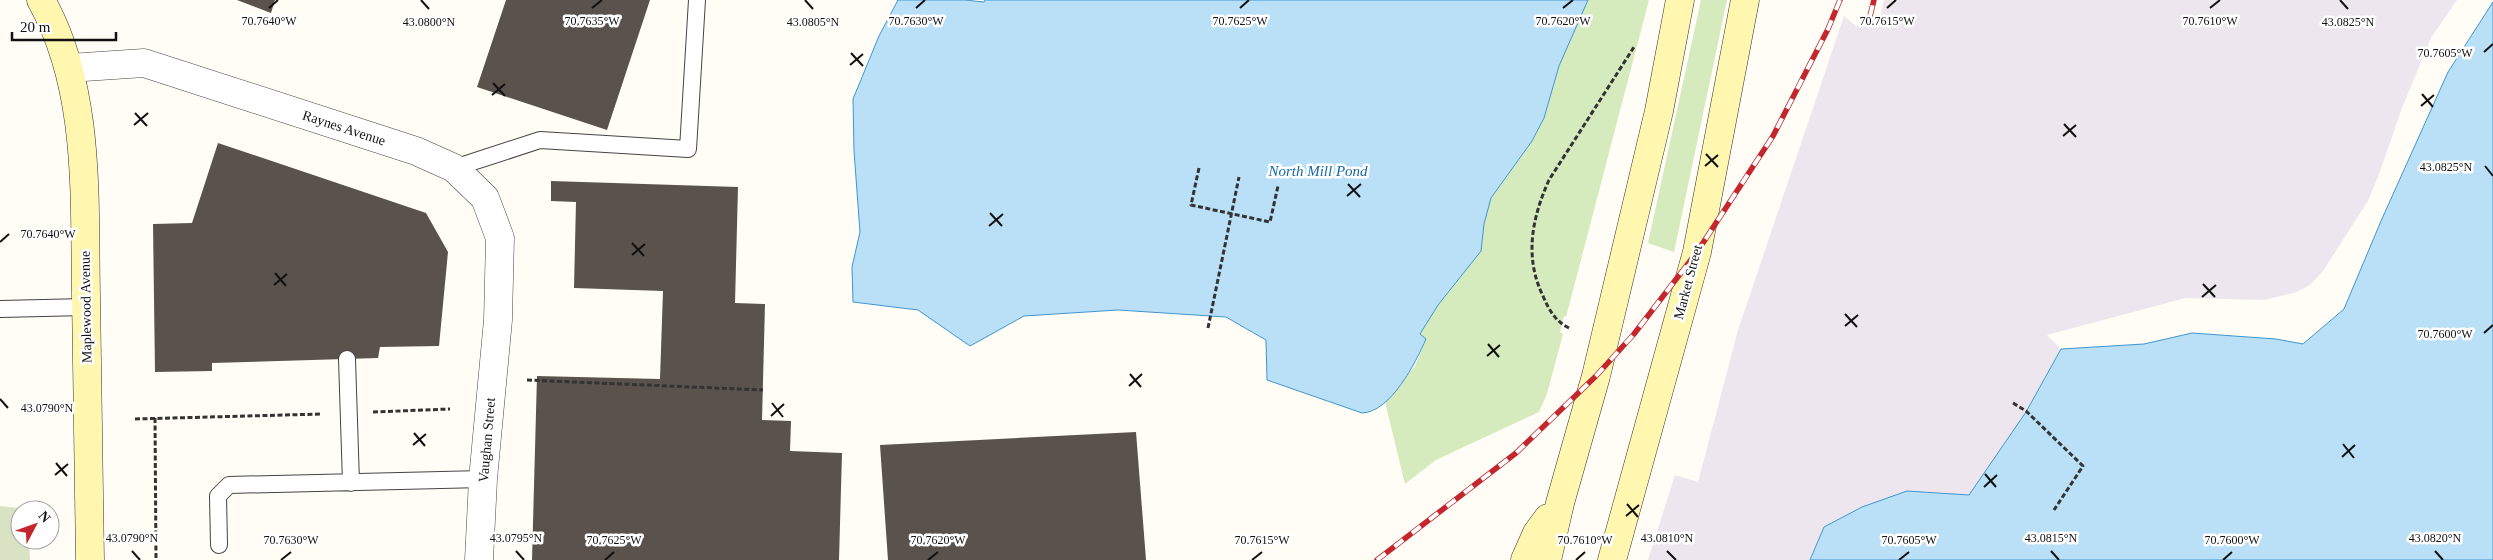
<svg xmlns="http://www.w3.org/2000/svg" width="2493" height="560" font-family="Georgia,serif">
  <style>
    .industrial { fill: #eee6ef }
    .green { fill: #d5ebbd }
    .cemetery { fill: #d9e3c4 }
    .water { fill: #b9e0f7; stroke: #3f96cf }
    .building { fill: #5a524d }
    .lines { fill: none; stroke-linecap: round; stroke-linejoin: round }
    .lane-casing { stroke: #444; stroke-width: 18 }
    .street-casing { stroke: #444; stroke-width: 29 }
    .secondary-casing { stroke: #333; stroke-width: 29 }
    .path { stroke: #333; stroke-width: 3; stroke-dasharray: 5 2.5; stroke-linecap: butt }
    .lane { stroke: #fff; stroke-width: 16 }
    .street { stroke: #fff; stroke-width: 28 }
    .secondary { stroke: #fff6b0; stroke-width: 28 }
    .rail-casing { stroke: #c4262e; stroke-width: 5.5 }
    .rail { stroke: #fff; stroke-width: 4; stroke-dasharray: 11; stroke-linecap: butt }
    .ticks { fill: none; stroke: #111; stroke-width: 2 }
    .labels { text-anchor: middle; dominant-baseline: central; stroke-width: 5; stroke-linejoin: round; paint-order: stroke }
    .street-label { font-size: 14px; fill: #111; stroke: #fff }
    .water-label { font-size: 15px; font-style: italic; fill: #1768a6; stroke: #fff }
    .ticks-label { font-size: 12px; text-anchor: middle; fill: #111; stroke: #fff; stroke-width: 5; stroke-linejoin: round; paint-order: stroke }
  </style>
  <rect width="100%" height="100%" fill="#fffdf5"/>
  <!-- industrial -->
  <path class="industrial" d="M1884,0h573l-26,38 -29,70 -24,69 -10,24 -45,70 -13,14 -13,7 -33,8 -78,-2 -139,37 14,14 -35,63 -57,83 -62,-4 -83,36 -14,33h-162l27,-85 23,7 40,-152 106,-314 12,10 23,-3z"/>
  <!-- green -->
  <path class="green" d="M1588,0h61l-83,317 -2,-1 -4,16 3,2 -16,60 -8,18 -103,48 -31,24 -20,-82 30,-36 11,-27 -7,-5 19,-29 43,-54 3,-27 7,-26 41,-57 12,-23 15,-52z
    M1701,0h26l-53,252 -26,-9z"/>
  <!-- cemetery -->
  <path class="cemetery" d="M0,506l28,3 -8,1v30h9l1,20h-30z"/>
  <!-- water -->
  <path class="water" d="M898,0h67l19,2 1,-2h603l-29,66 -15,52 -12,23 -41,57 -7,26 -3,27 -43,54 -18,29 6,5c-10,23 -35,73 -64,74l-95,-33 -1,-40 -40,-23 -108,-7 -94,6 -54,30 -52,-36 -65,-8 -1,-35 8,-35 -6,-81 -1,-52 26,-63z
    M2493,2v558h-683l14,-33 38,-20 45,-16 62,4 57,-83 35,-63 83,-5 48,-11 84,6 27,5 41,-35 37,-88 67,-149z"/>
  <!-- building -->
  <path class="building" d="M237,0h38l-4,13z
    M506,0h144l-43,130 -130,-43z
    M218,143l208,70 22,39 -9,94 -59,1 -2,11 -166,5v8l-57,1 -2,-148 39,-1z
    M551,181l187,6 -3,116 30,1 -3,116 29,1 -1,30 52,2 -3,107h-307l5,-184 123,3 3,-88 -89,-3 2,-86 -25,-1z
    M1136,432l10,128h-258l-8,-115z"/>
  <g class="lines">
    <defs>
      <path id="lane" d="M454,168l86,-28 148,9 9,-149
        M0,309l86,-2
        M347,359l4,124
        M219,545l-1,-49 11,-11 254,-6"/>
      <path id="street" d="M69,68l75,-5 272,88 38,17 31,30 15,40 -2,82 -15,159 -4,81"/>
      <path id="secondary" d="M41,0c50,89 43,197 45,295 2,89 3,177 4,265
        M1525,560l12,-27 11,-15
        M1547,560l13,-57 36,-127 63,-265 21,-111
        M1612,560l85,-308 48,-252"/>
    </defs>
    <!-- lane casing -->
    <use href="#lane" class="lane-casing"/>
    <!-- street casing -->
    <use href="#street" class="street-casing"/>
    <!-- secondary casing -->
    <use href="#secondary" class="secondary-casing"/>
    <!-- path -->
    <path class="path" d="M1199,168l-8,37 79,17 8,-36
      M1208,328l31,-151
      M1569,328c-14,-7 -20,-18 -26,-32 -19,-39 -11,-78 6,-116l85,-133
      M527,380l236,10
      M2013,403l13,8 57,55 -29,44
      M373,412l77,-3
      M155,418l1,142
      M135,419l187,-5"/>
    <!-- lane -->
    <use href="#lane" class="lane"/>
    <!-- street -->
    <use href="#street" class="street"/>
    <!-- secondary -->
    <use href="#secondary" class="secondary"/>
    <defs>
      <path id="rail" d="M1870,16l4,-16
        M1377,560l139,-107 80,-77 38,-42 63,-82 76,-116 55,-107 12,-29"/>
    </defs>
    <!-- rail casing -->
    <use href="#rail" class="rail-casing"/>
    <!-- rail -->
    <use href="#rail" class="rail"/>
  </g>
  <!-- ticks -->
  <path class="ticks" d="M421,0l8,9M805,0l8,9M2340,0l8,9M269,8l9,-8M592,8l10,-8M916,8l9,-8M1240,8l9,-8M1563,8l10,-8M1887,8l9,-8M2210,8l10,-8M2484,52l9,-8M851,53l12,13M850,65l13,-11M493,83l12,13M2422,94l11,13M492,95l13,-11M2421,106l13,-11M135,113l12,13M2064,124l12,13M134,125l14,-12M2063,136l13,-11M1706,154l12,13M1705,166l13,-11M2485,166l8,10M1348,184l12,13M1347,196l14,-12M990,213l12,13M989,226l14,-12M0,242l9,-8M632,243l12,13M632,255l13,-11M275,273l11,13M2203,284l12,13M274,285l13,-11M2202,297l14,-12M1845,314l12,13M1845,326l13,-11M2484,333l9,-8M1488,344l11,13M1487,356l13,-11M1130,374l11,13M1129,386l13,-12M0,399l8,9M772,403l11,14M771,416l13,-12M414,433l11,13M2343,444l11,14M413,445l13,-11M2342,457l13,-12M56,463l11,13M1985,474l11,13M55,475l13,-11M1984,487l13,-12M1627,504l11,13M1626,516l13,-11M132,551l8,9M516,551l8,9M1667,551l9,9M2051,551l8,9M2435,551l8,9M281,560l10,-8M605,560l9,-8M928,560l10,-8M1252,560l10,-8M1576,560l9,-8M1899,560l10,-8M2223,560l9,-8"/>
  <g class="labels">
    <!-- street labels -->
    <g class="street-label">
      <text transform="translate(344 128) rotate(18)">Raynes Avenue</text>
      <text transform="translate(1688 282) rotate(-75)">Market Street</text>
      <text transform="translate(86 307) rotate(-91)">Maplewood Avenue</text>
      <text transform="translate(487 440) rotate(-85)">Vaughan Street</text>
    </g>
    <!-- water labels -->
    <g class="water-label">
      <text x="1318" y="171">North Mill Pond</text>
    </g>
  </g>
  <g class="ticks-label">
    <text x="269" y="25">70.7640°W</text>
    <text x="592" y="25">70.7635°W</text>
    <text x="916" y="25">70.7630°W</text>
    <text x="1240" y="25">70.7625°W</text>
    <text x="1563" y="25">70.7620°W</text>
    <text x="1887" y="25">70.7615°W</text>
    <text x="2210" y="25">70.7610°W</text>
    <text x="429" y="26">43.0800°N</text>
    <text x="813" y="26">43.0805°N</text>
    <text x="2348" y="26">43.0825°N</text>
    <text x="2445" y="57">70.7605°W</text>
    <text x="2446" y="171">43.0825°N</text>
    <text x="48" y="238">70.7640°W</text>
    <text x="2445" y="338">70.7600°W</text>
    <text x="47" y="412">43.0790°N</text>
    <text x="132" y="542">43.0790°N</text>
    <text x="516" y="542">43.0795°N</text>
    <text x="1667" y="542">43.0810°N</text>
    <text x="2051" y="542">43.0815°N</text>
    <text x="2435" y="542">43.0820°N</text>
    <text x="291" y="544">70.7630°W</text>
    <text x="614" y="544">70.7625°W</text>
    <text x="938" y="544">70.7620°W</text>
    <text x="1262" y="544">70.7615°W</text>
    <text x="1585" y="544">70.7610°W</text>
    <text x="1909" y="544">70.7605°W</text>
    <text x="2232" y="544">70.7600°W</text>
  </g>
  <!-- north arrow -->
  <g transform="translate(35 525) rotate(49)"><circle r="24" fill="#ffffff" stroke="#a0a0a0"/>
  <path d="M0-4L9 19L0 12L-9 19Z" fill="#c4262e"/>
  <text y="-8" font-size="14" font-weight="bold" text-anchor="middle" fill="#111111">N</text>
  </g>
  <!-- scale -->
  <path d="M12 32v8h104v-8" fill="none" stroke="#111111" stroke-width="2.5"/>
  <text x="20" y="32" font-size="15" fill="#111111" stroke="#ffffff" stroke-width="4" paint-order="stroke">20 m</text>
</svg>
